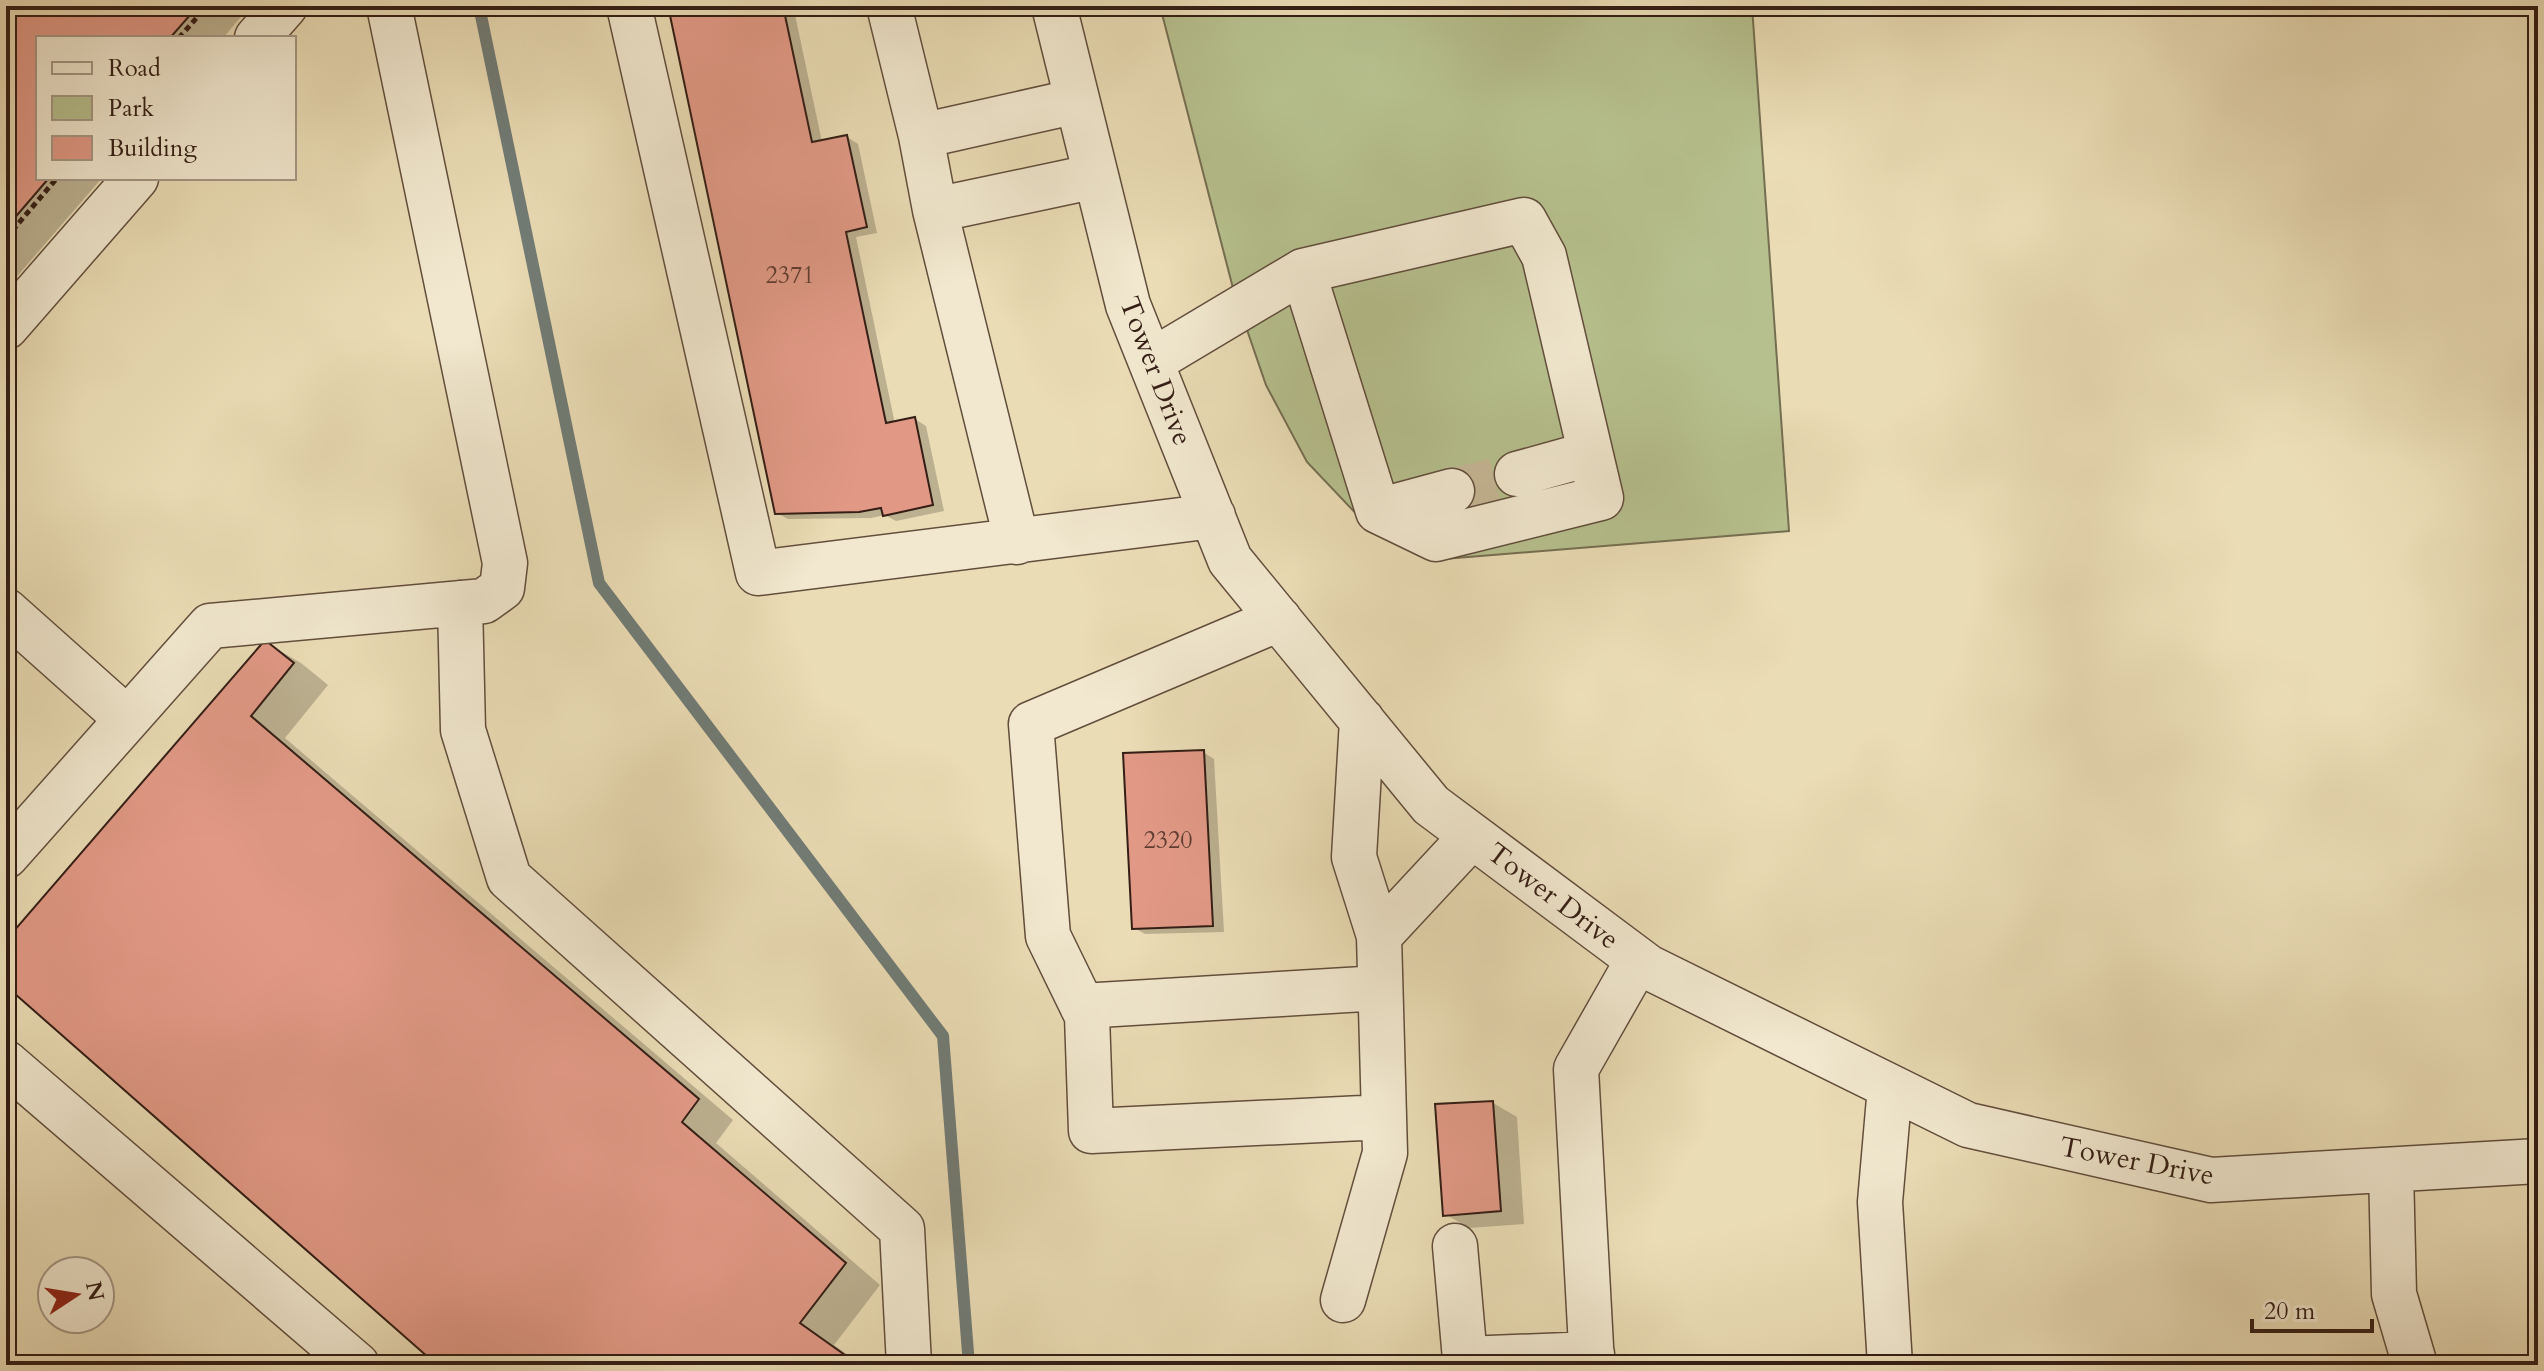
<svg xmlns="http://www.w3.org/2000/svg" width="2544" height="1371" font-family="Cardo,serif">
  <style>
    .green { fill: #b6c08e; stroke: #756f52; stroke-width: 2 }
    .shadow { fill: #0003 }
    .lines { fill: none; stroke-linecap: round; stroke-linejoin: round }
    .stream { stroke: #717c76; stroke-width: 12 }
    .building { fill: #e19986; stroke: #341e15; stroke-width: 2 }
    .minor-tunnel { stroke: #c6b695; stroke-width: 44; stroke-dasharray: 44 22; stroke-linecap: butt }
    .minor-casing { stroke: #624e3d; stroke-width: 47 }
    .path { stroke: #341e15; stroke-width: 5; stroke-dasharray: 6 4; stroke-linecap: butt }
    .minor { stroke: #f1e8cf; stroke-width: 44 }
    .labels { text-anchor: middle; dominant-baseline: central; stroke-width: 7; stroke-linejoin: round; paint-order: stroke }
    .number-label { font-size: 24px; fill: #5f3d31 }
    .street-label { font-size: 28px; fill: #341e15; stroke: #f1e8cf }
  </style>
  <rect width="100%" height="100%" fill="#eadcb5"/>
  <filter id="stains"><feTurbulence type="fractalNoise" baseFrequency=".0025" numOctaves="4"/><feColorMatrix values="0 0 0 0 .2 0 0 0 0 .09 0 0 0 0 .02 0 0 0 .5 -.17"/></filter>
  <radialGradient id="worn" r=".72"><stop offset=".6" stop-color="#630" stop-opacity="0"/><stop offset="1" stop-color="#630" stop-opacity=".3"/></radialGradient>
  <!-- green -->
  <path class="green" d="M1160,6h592l37,525 -345,28 -80,-37 -57,-60 -41,-77 -32,-93z"/>
  <!-- shadow -->
  <path class="shadow" d="M6,6h244l-27,32h-185v140h64l-96,111z
    M670,6h143l-19,4 28,132 25,-5 11,7 19,89 -21,4 39,187 20,-5 11,7 18,85 -48,10 -11,-6 -14,3 -83,1 -11,-6z
    M266,643l35,20 27,22 -43,53 448,382 -17,23 164,142 -46,60 28,20h-422l-434,-382v-40z
    M1203,752l11,7 10,173 -79,2 -11,-6z
    M1493,1103l24,14 7,107 -55,4 -24,-14z"/>
  <g class="lines">
    <!-- stream -->
    <path class="stream" d="M479,6l120,577 344,453 26,329"/>
  </g>
  <!-- building -->
  <path class="building" d="M6,6h192l-28,32h-132v140h11l-43,50z
    M668,6h115l29,136 35,-7 20,92 -21,5 40,191 29,-6 18,88 -50,11 -2,-8 -22,4 -84,2z
    M265,640l29,23 -43,53 448,383 -17,23 164,141 -46,60 59,42h-422l-431,-379v-46z
    M1204,750l9,176 -81,3 -9,-176z
    M1493,1101l8,110 -58,5 -8,-112z"/>
  <g class="lines">
    <!-- minor-tunnel -->
    <path class="minor-tunnel" d="M1452,491l65,-17"/>
    <defs>
      <path id="minor" d="M629,6l129,567 455,-57
        M889,6l32,130 14,74 82,332
        M1054,6l74,299 102,255 201,245 217,162 320,158 243,55 327,-19
        M257,38l28,-32
        M921,136l156,-35
        M935,210l161,-34
        M6,327l130,-149
        M1152,361l151,-90 221,-51 20,36 57,242 -165,41 -58,-28 -75,-240
        M1517,474l72,-20
        M1378,511l74,-20
        M460,603l3,127 46,148 393,351 7,136
        M6,611l121,108
        M1279,619l-248,105 17,212 39,80 4,115 292,-14
        M6,856l204,-230 274,-25 18,-13 3,-25 -116,-557
        M1379,936l93,-100
        M1082,1006l298,-18
        M6,1063l351,302
        M2391,1170l3,124 21,71
        M1455,1246l10,113
        M1343,1300l42,-147 -6,-217 -25,-79 8,-137
        M1465,1365v-6l127,-5
        M1592,1365l-16,-296 62,-109
        M1890,1365l-10,-163 10,-115"/>
    </defs>
    <!-- minor casing -->
    <use href="#minor" class="minor-casing"/>
    <!-- path -->
    <path class="path" d="M179,38l28,-32
      M6,238l51,-60"/>
    <!-- minor -->
    <use href="#minor" class="minor"/>
  </g>
  <g class="labels">
    <!-- number labels -->
    <g class="number-label">
      <text x="790" y="275">2371</text>
      <text x="1168" y="840">2320</text>
    </g>
    <!-- street labels -->
    <g class="street-label">
      <text transform="translate(1156 371) rotate(69)">Tower Drive</text>
      <text transform="translate(1553 896) rotate(37)">Tower Drive</text>
      <text transform="translate(2137 1161) rotate(11)">Tower Drive</text>
    </g>
  </g>
  <!-- margin -->
  <rect width="2544" height="1371" fill="none" stroke="#eadcb5" stroke-width="32"/>
  <rect x="8" y="8" width="2528" height="1355" fill="none" stroke="#341e15" stroke-width="4"/>
  <rect x="16" y="16" width="2512" height="1339" fill="none" stroke="#341e15" stroke-width="2"/>
  <!-- legend -->
  <rect x="36" y="36" width="260" height="144" fill="#f1e8cf" stroke="#a59785" stroke-width="2"/>
  <rect x="52" y="62" width="40" height="12" fill="#f1e8cf" stroke="#a59785" stroke-width="2"/>
  <text x="108" y="76" font-size="24" fill="#341e15">Road</text>
  <rect x="52" y="96" width="40" height="24" fill="#b6c08e" stroke="#a59785" stroke-width="2"/>
  <text x="108" y="116" font-size="24" fill="#341e15">Park</text>
  <rect x="52" y="136" width="40" height="24" fill="#e19986" stroke="#a59785" stroke-width="2"/>
  <text x="108" y="156" font-size="24" fill="#341e15">Building</text>
  <!-- north arrow -->
  <g transform="translate(76 1295) rotate(78)"><circle r="38" fill="#f1e8cf" stroke="#a59785" stroke-width="2"/>
  <path d="M0-6L14 30L0 20L-14 30Z" fill="#8f2418"/>
  <text y="-12" font-size="22" font-weight="bold" text-anchor="middle" fill="#341e15">N</text>
  </g>
  <!-- scale -->
  <path d="M2252 1319v12h120v-12" fill="none" stroke="#341e15" stroke-width="4"/>
  <text x="2264" y="1319" font-size="24" fill="#341e15" stroke="#f1e8cf" stroke-width="6" paint-order="stroke">20 m</text>
  <rect width="100%" height="100%" filter="url(#stains)"/>
  <rect width="100%" height="100%" fill="url(#worn)"/>
</svg>
